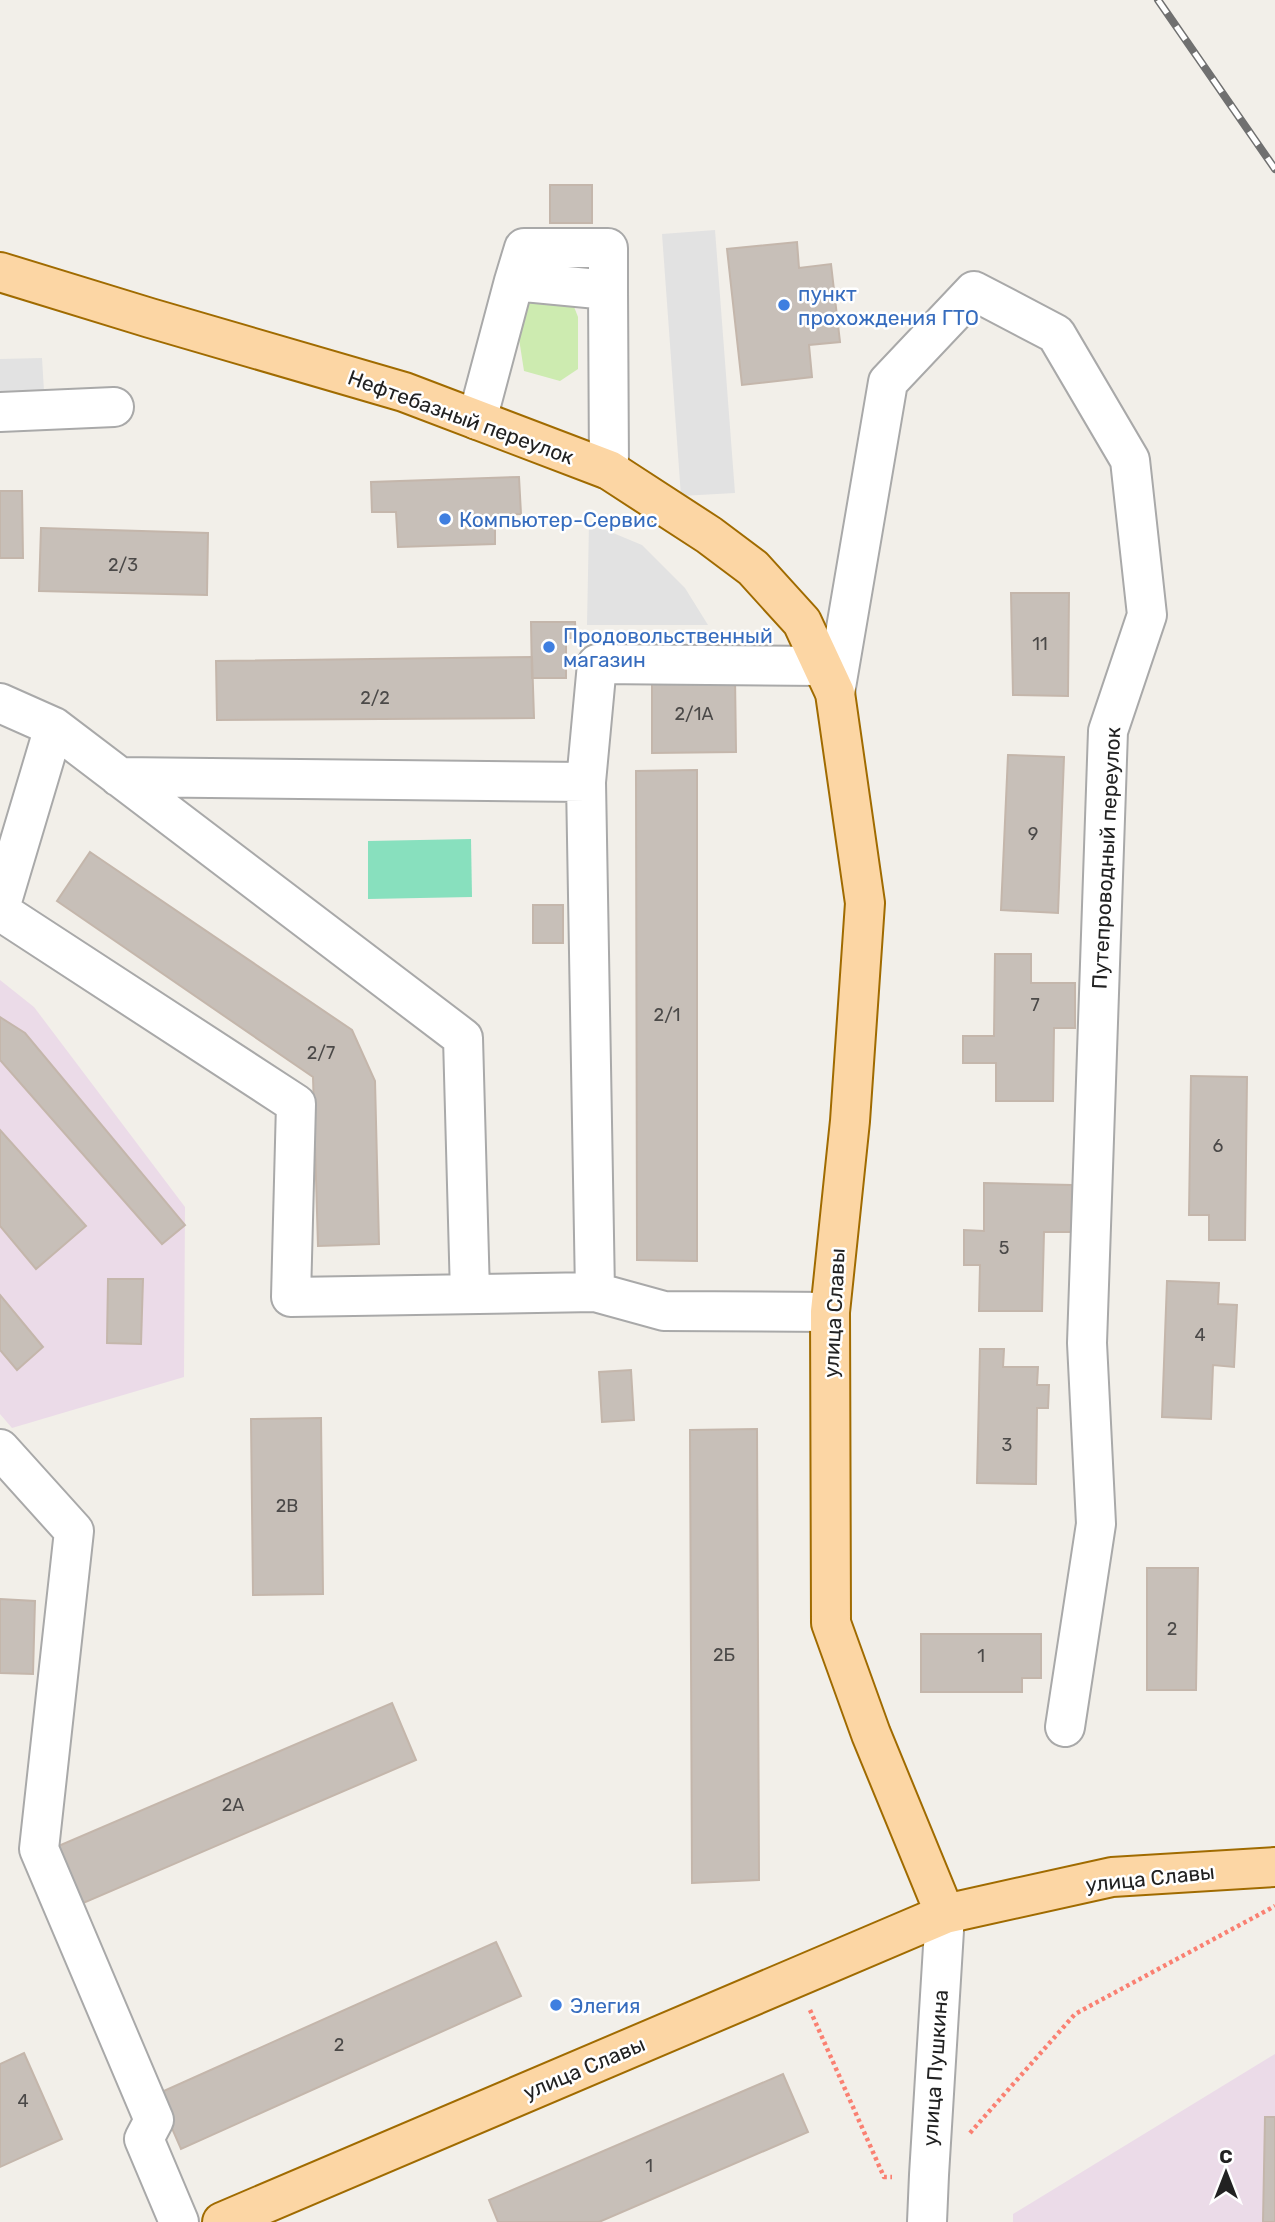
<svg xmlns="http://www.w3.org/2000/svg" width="1275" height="2222" font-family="Rubik,sans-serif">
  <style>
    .industrial { fill: #ebdbe8 }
    .grass { fill: #cdebb0 }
    .pitch { fill: #88e0be }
    .parking { fill: #e2e2e2 }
    .building { fill: #c7bfb8; stroke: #c4b6ab; stroke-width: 2 }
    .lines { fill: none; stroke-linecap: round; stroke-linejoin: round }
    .minor-casing { stroke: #a9a9a9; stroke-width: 42 }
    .major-casing { stroke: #a06b00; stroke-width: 42 }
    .path { stroke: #fa8072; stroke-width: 4.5; stroke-dasharray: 3.5 3.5; stroke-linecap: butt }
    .minor { stroke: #fff; stroke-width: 38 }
    .major { stroke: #fcd6a4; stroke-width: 38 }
    .rail-casing { stroke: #707070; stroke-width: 8 }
    .rail { stroke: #fff; stroke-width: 5; stroke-dasharray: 16; stroke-linecap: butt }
    .shop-dot { fill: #3f7fe0; stroke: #fff; stroke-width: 2.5 }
    .labels { text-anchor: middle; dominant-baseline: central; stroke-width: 5; stroke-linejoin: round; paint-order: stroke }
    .number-label { font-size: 18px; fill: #4b4948 }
    .shop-label { font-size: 21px; fill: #366cbe; stroke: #fff; text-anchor: start }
    .street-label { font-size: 21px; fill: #222; stroke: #fff }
  </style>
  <rect width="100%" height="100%" fill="#f2efe9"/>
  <!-- industrial -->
  <path class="industrial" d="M0,980l34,27 151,200 -1,170 -172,51 -12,-14z
    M1275,2054v168h-262v-8z"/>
  <!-- grass -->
  <path class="grass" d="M571,299l7,18v52l-18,12 -36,-10 -5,-32 8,-39z"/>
  <!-- pitch -->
  <path class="pitch" d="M471,839l1,58 -104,2v-58z"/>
  <!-- parking -->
  <path class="parking" d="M715,230l20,263 -54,3 -19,-262z
    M42,358l4,67h-46v-66z
    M589,523l53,22 43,43 23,37h-121z"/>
  <!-- building -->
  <path class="building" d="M550,185h42v38h-42z
    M797,242l2,26 32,-4 9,78 -31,3 3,32 -70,8 -15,-136z
    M519,477l2,37 -26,1v29l-97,3 -2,-35h-24l-1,-30z
    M0,491h22l1,67h-23z
    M41,528l167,5 -1,62 -168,-4z
    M1011,593h58l-1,103 -55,-1z
    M531,622h44l1,16h-10v40h-34z
    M532,657l2,61 -317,2 -1,-59z
    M735,676l1,76 -84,1v-76z
    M1008,755l56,2 -6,156 -57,-3z
    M697,770v491l-60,-1 -1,-489z
    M90,852l262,178 23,51 4,163 -61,2 -5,-169 -256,-176z
    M533,905h30v38h-30z
    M995,954h36v29h44v45h-21l-1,73h-57v-38h-33v-27h31z
    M0,1017l25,16 160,192 -23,19 -162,-184z
    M1191,1076l56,1 -2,163h-36v-25h-20z
    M0,1130l86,96 -50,43 -36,-43z
    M984,1183l88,2 -1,47h-27l-2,79h-63l1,-46h-16v-35l20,1z
    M108,1279h35l-2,65 -34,-1z
    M1167,1281l52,2 -1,21 19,1 -3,62 -21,-2 -2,54 -49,-2z
    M0,1295l43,52 -26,23 -17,-20z
    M980,1349h24l-1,18h35l-1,18h12l-1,23h-11l-1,76 -59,-1z
    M631,1370l3,50 -32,2 -3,-50z
    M321,1418l2,176 -70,1 -2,-176z
    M757,1429l2,451 -67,3 -2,-453z
    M1147,1568h51l-2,122h-49z
    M0,1599l35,2 -2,73 -33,-1z
    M921,1634h120v44h-19v14h-101z
    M392,1703l24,57 -342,147 -25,-57z
    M496,1942l25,54 -340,153 -24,-55z
    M24,2053l38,86 -62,28v-103z
    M783,2074l25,58 -209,90h-101l-9,-22z
    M1265,2117h10v105h-12z"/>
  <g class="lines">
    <defs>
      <path id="minor" d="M514,281l10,-33h84v42
        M0,412l114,-5
        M477,420l37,-139 94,9 1,180
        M835,693l53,-311 86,-91 82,43 74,126 17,155 -39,116 -21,612 9,181 -31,203
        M0,703l54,24
        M119,777l467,5 11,-118 225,2
        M586,782l9,510
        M0,908l54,-181 409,311 7,256
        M0,911l296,193 -5,193 304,-5 69,19 166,1
        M0,1449l74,82 -35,318 115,271 -10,19 35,83
        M927,2222l2,-47 16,-261"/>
      <path id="major" d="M0,272l150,46 254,74 205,78 100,65 44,33 49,54 33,71 30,210 -15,218 -20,191 1,311 40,111 74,180
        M222,2222l723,-308 167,-37 163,-10"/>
    </defs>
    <!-- minor casing -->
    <use href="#minor" class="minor-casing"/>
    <!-- major casing -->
    <use href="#major" class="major-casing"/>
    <!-- path -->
    <path class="path" d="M810,2010l74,167h8
      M970,2133l105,-119 200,-108"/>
    <!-- minor -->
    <use href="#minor" class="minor"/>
    <!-- major -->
    <use href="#major" class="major"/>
    <defs>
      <path id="rail" d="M1158,0l117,169"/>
    </defs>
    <!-- rail casing -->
    <use href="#rail" class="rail-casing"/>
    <!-- rail -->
    <use href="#rail" class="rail"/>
  </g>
  <!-- markers -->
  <g class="shop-dot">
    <circle cx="784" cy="305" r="7"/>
    <circle cx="445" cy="519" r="7"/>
    <circle cx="549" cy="647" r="7"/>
    <circle cx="556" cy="2005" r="7"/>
  </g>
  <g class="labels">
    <!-- number labels -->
    <g class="number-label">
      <text x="123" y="565">2/3</text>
      <text x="1040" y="644">11</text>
      <text x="375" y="698">2/2</text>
      <text x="694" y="714">2/1А</text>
      <text x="1033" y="834">9</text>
      <text x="1035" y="1005">7</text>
      <text x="667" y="1015">2/1</text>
      <text x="321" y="1053">2/7</text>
      <text x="1218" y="1146">6</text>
      <text x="1004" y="1248">5</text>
      <text x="1200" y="1335">4</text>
      <text x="1007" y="1445">3</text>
      <text x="287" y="1506">2В</text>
      <text x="1172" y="1629">2</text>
      <text x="724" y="1655">2Б</text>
      <text x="981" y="1656">1</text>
      <text x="233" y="1805">2А</text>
      <text x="339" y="2045">2</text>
      <text x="23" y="2101">4</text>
      <text x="649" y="2166">1</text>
    </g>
    <!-- shop labels -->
    <g class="shop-label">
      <text x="798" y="293">пункт<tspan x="798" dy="24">прохождения ГТО</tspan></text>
      <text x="459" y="519">Компьютер-Сервис</text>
      <text x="563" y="635">Продовольственный<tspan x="563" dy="24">магазин</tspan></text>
      <text x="570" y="2005">Элегия</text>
    </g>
    <!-- street labels -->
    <g class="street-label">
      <text transform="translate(461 417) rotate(20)">Нефтебазный переулок</text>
      <text transform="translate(1106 858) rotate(-87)">Путепроводный переулок</text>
      <text transform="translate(834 1313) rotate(-87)">улица Славы</text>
      <text transform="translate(1150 1878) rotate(-6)">улица Славы</text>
      <text transform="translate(584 2068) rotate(-23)">улица Славы</text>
      <text transform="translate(935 2068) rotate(-86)">улица Пушкина</text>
    </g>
  </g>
  <!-- north arrow -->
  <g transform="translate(1226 2173)" stroke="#ffffff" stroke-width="5" paint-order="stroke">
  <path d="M0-5L12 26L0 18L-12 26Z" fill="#222222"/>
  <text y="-10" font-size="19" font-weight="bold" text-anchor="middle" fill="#222222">С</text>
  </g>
</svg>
